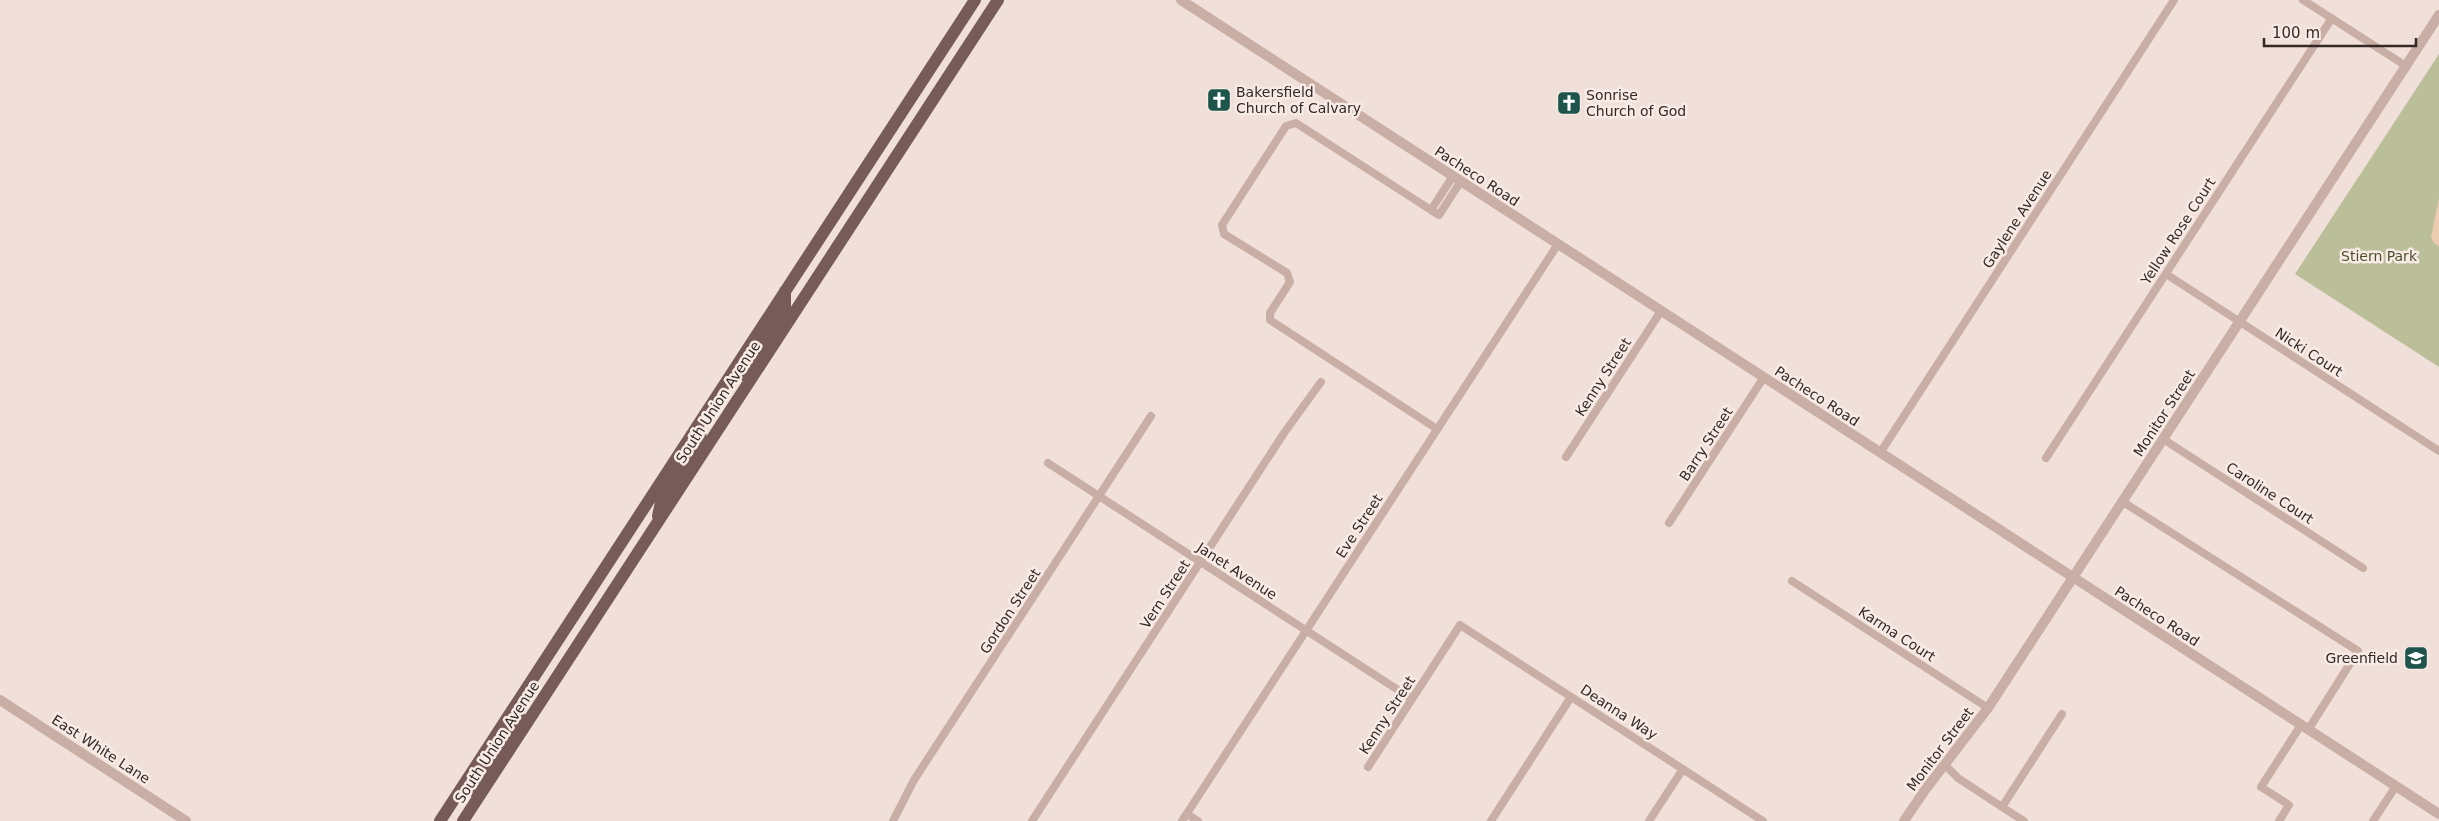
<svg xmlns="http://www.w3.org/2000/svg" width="2439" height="821" font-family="'DejaVu Sans',sans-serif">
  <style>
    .green { fill: #babf99 }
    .sand { fill: #eccbb0 }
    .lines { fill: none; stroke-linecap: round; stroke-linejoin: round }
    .minor { stroke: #c8aea5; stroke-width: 8 }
    .tertiary { stroke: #c8aea5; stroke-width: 10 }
    .primary { stroke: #765b58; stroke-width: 12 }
    .labels { text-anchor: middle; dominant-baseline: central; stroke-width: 5; stroke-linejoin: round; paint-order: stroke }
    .poi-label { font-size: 14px; fill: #342826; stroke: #f8ebe5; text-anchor: start }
    .street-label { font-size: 14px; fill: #342826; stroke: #f8ebe5 }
    .park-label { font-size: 14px; fill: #4b522b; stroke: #f8ebe5 }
  </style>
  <rect width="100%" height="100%" fill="#f0e0d9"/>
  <!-- green -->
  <path class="green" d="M2439,54v313l-144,-93z"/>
  <!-- sand -->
  <path class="sand" d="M2439,198v48l-5,-3 -3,-6z"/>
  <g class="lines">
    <!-- minor -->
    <path class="minor" d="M2303,0l103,66
      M1453,176l-22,34 8,5 22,-34
      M1431,210l-135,-87 -10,3 -64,99 2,9 63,39 3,9 -20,31v7l167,109
      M2166,274l273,177
      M2163,439l200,129
      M1880,453l294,-453
      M1566,457l95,-146
      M2046,458l286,-440
      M1048,463l364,236
      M2123,502l235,149 -50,79
      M1669,523l95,-146
      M1792,581l196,127
      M1945,765l13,13 44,29
      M1368,767l92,-142 303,196
      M1187,814l11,7
      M893,821l21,-41 237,-364
      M1032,821l252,-388 37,-51
      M1182,821l376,-577
      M1491,821l80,-124
      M1649,821l34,-52
      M2024,821l-22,-14 60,-93
      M2279,821l10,-16 -28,-18 40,-62
      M2373,821l23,-35"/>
    <!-- tertiary -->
    <path class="tertiary" d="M1181,0l1258,814
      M0,700l186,121
      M1904,821l21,-31 63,-82 451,-693"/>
    <!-- primary -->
    <path class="primary" d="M750,380l-4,-4 -1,-5 40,-62v-18
      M658,516l4,-18 39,-58 -1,-8 -6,-1
      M477,796l4,-21 36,-54 2,-5 -6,-6
      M440,821l535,-821
      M463,821l535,-821"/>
  </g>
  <!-- icons -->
  <defs>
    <symbol id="church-square" viewBox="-11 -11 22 22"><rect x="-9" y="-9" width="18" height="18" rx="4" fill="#1d544c" stroke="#f8ebe5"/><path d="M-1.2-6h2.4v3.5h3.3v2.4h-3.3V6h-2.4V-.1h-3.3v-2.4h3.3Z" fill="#fff"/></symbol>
    <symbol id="school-square" viewBox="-11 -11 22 22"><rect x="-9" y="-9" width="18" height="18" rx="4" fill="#1d544c" stroke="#f8ebe5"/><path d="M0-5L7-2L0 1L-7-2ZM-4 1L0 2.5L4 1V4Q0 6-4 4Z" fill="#fff"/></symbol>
  </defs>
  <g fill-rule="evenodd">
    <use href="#church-square" x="1205" y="86" width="28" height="28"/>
    <use href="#church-square" x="1555" y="89" width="28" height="28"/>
    <use href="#school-square" x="2402" y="644" width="28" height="28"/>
  </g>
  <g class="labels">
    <!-- poi labels -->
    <g class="poi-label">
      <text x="1236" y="92">Bakersfield<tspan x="1236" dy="16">Church of Calvary</tspan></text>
      <text x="1586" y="95">Sonrise<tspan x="1586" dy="16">Church of God</tspan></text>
      <text x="2398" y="658" text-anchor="end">Greenfield</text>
    </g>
    <!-- street labels -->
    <g class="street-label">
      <text transform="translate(1477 176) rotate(33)">Pacheco Road</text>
      <text transform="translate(2017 219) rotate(-57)">Gaylene Avenue</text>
      <text transform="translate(2178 231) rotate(-57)">Yellow Rose Court</text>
      <text transform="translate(2309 352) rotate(33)">Nicki Court</text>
      <text transform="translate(1603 377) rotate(-57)">Kenny Street</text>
      <text transform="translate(1817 396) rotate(33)">Pacheco Road</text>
      <text transform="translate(718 402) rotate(-57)">South Union Avenue</text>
      <text transform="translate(2164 413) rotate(-57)">Monitor Street</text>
      <text transform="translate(1706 444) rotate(-57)">Barry Street</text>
      <text transform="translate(2270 493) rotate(33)">Caroline Court</text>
      <text transform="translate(1359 526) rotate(-57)">Eve Street</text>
      <text transform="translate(1237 571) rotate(33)">Janet Avenue</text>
      <text transform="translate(1165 594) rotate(-57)">Vern Street</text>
      <text transform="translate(1010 611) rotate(-57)">Gordon Street</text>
      <text transform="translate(2157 616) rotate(33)">Pacheco Road</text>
      <text transform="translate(1897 634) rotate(33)">Karma Court</text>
      <text transform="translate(1619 712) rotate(33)">Deanna Way</text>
      <text transform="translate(1387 715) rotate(-57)">Kenny Street</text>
      <text transform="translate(497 742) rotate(-57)">South Union Avenue</text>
      <text transform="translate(101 749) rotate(33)">East White Lane</text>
      <text transform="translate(1940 749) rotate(-53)">Monitor Street</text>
    </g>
    <!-- park labels -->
    <g class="park-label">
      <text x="2379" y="256">Stiern Park</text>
    </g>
  </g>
  <!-- scale -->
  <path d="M2264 38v8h152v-8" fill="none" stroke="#342826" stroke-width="2.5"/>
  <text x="2272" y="38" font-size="15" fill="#342826" stroke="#f8ebe5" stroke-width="4" paint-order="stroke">100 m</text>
</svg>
